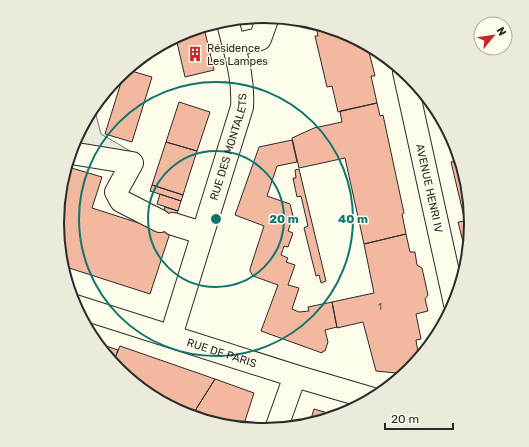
<svg xmlns="http://www.w3.org/2000/svg" width="529" height="447" font-family="Rubik,sans-serif">
  <style>
    .green { fill: #ecebdb; stroke: #74746e }
    .building { fill: #f2b8a0; stroke: #2b2b2b }
    .lines { fill: none; stroke-linecap: round; stroke-linejoin: round }
    .minor-casing { stroke: #2b2b2b; stroke-width: 24 }
    .minor { stroke: #fdfbea; stroke-width: 22 }
    .ring { fill: none; stroke: #0f766e; stroke-width: 2 }
    .labels { text-anchor: middle; dominant-baseline: central; stroke-width: 3; stroke-linejoin: round; paint-order: stroke }
    .number-label { font-size: 9px; fill: #5d4e48 }
    .poi-label { font-size: 11px; fill: #2b2b2b; stroke: #fdfbea; text-anchor: start }
    .street-label { font-size: 11px; fill: #2b2b2b; stroke: #fdfbea }
    .rim { fill: none; stroke: #2b2b2b; stroke-width: 2 }
    .centre { fill: #0f766e; stroke: #fdfbea; stroke-width: 2 }
    .ring-label { font-size: 12px; text-anchor: middle; font-weight: bold; fill: #0f766e; stroke: #fdfbea; stroke-width: 3; stroke-linejoin: round; paint-order: stroke }
  </style>
  <rect width="100%" height="100%" fill="#fdfbea"/>
  <!-- green -->
  <path class="green" d="M95,111l6,23 36,21 -64,-11z"/>
  <!-- building -->
  <path class="building" d="M316,26l28,6 24,16 7,28h-4l6,27 -39,9 -6,-26 -5,1 -12,-51h3z
    M204,28l10,42 -29,7 -9,-39 9,-6z
    M128,70l24,7 -20,65 -27,-8 19,-61z
    M179,102l31,10 -13,39 -31,-9z
    M377,103l3,13 3,-1 21,98 -2,1 4,20 -42,10 -19,-86 -46,10 -7,-30 22,-10 28,-6 -2,-11z
    M292,140l5,22 -20,4 -10,30 23,8 3,12 -5,15 5,2 -5,14 -4,-1 -3,9 7,3 -2,4 9,3 -7,20 11,3 -7,21 7,3 10,-1 -1,-4 24,-5 5,25 -12,3 3,12 -3,9h-2l-1,2 -61,-22 17,-46 -25,-9 -3,-5v-2l14,-43 -29,-11 24,-68z
    M166,142l31,9 -14,44 -31,-10z
    M459,160l13,64 -6,30 -8,-32 7,-1 -14,-59z
    M68,167l34,10 -10,31 78,25 -20,61 -84,-27 -9,-44z
    M299,169l27,112 -5,2 -2,-8 -3,1 -12,-48 4,-2 -7,-30 -4,1 -4,-19h3l-1,-8z
    M152,185l31,10 -2,6 -31,-10z
    M160,194l21,7 -3,10 -21,-7z
    M165,207l13,4 -8,22 -12,-4z
    M406,234l4,18h5l2,13 5,3 6,27 -3,4 3,12 -12,3 5,25 -5,1 3,18 -8,12 -5,4 -30,-3 -13,-49 -26,6 -5,-26 42,-9 -10,-49z
    M100,344l18,6 -5,13z
    M120,346l72,25 23,8 -22,35 -21,-7 -54,-37 -5,-7z
    M215,379l39,14 -11,34 -32,-7 -18,-6z
    M314,409l24,7 -28,6z"/>
  <g class="lines">
    <defs>
      <g id="minor">
        <path d="M233,45l27,-6 8,-22"/>
        <path id="s1" d="M404,72l51,232"/>
        <path d="M71,153l61,10 -16,29 5,9 39,20"/>
        <path d="M173,224l29,9"/>
        <path id="s2" d="M75,306l220,70 75,22"/>
        <path id="s3" d="M171,336l71,-229c2,-30 -7,-55 -14,-84"/>
        <path d="M276,429l19,-53"/>
      </g>
    </defs>
    <!-- minor casing -->
    <use href="#minor" class="minor-casing"/>
    <!-- minor -->
    <use href="#minor" class="minor"/>
  </g>
  <!-- distance rings -->
  <g class="ring">
    <circle cx="216" cy="219" r="68"/>
    <circle cx="216" cy="219" r="137"/>
  </g>
  <!-- icons -->
  <defs>
    <symbol id="building-bare" viewBox="-9 -9 18 18"><path d="M-4-6H4V6H1V3H-1V6H-4ZM-2.5-4.3h1.7v1.8h-1.7ZM.8-4.3h1.7v1.8H.8ZM-2.5-1h1.7V.8h-1.7ZM.8-1h1.7V.8H.8Z" fill="#c62828" stroke="#fdfbea" stroke-width="2.5" paint-order="stroke"/></symbol>
  </defs>
  <g fill-rule="evenodd">
    <use href="#building-bare" x="184" y="43" width="22" height="22"/>
  </g>
  <g class="labels">
    <!-- number labels -->
    <g class="number-label">
      <text x="380" y="307">1</text>
    </g>
    <!-- poi labels -->
    <g class="poi-label">
      <text x="207" y="48">Résidence<tspan x="207" dy="13">Les Lampes</tspan></text>
    </g>
    <!-- street labels -->
    <g class="street-label">
      <text stroke="none"><textPath href="#s3" startOffset="198">RUE DES MONTALETS</textPath></text>
      <text stroke="none"><textPath href="#s1" startOffset="119">AVENUE HENRI IV</textPath></text>
      <text stroke="none"><textPath href="#s2" startOffset="154">RUE DE PARIS</textPath></text>
    </g>
  </g>
  <!-- crop -->
  <path d="M0 0H529V447H0ZM64 223a200 200 0 1 1 400 0a200 200 0 1 1-400 0Z" fill="#eceadb" fill-rule="evenodd"/>
  <path class="rim" d="M64 223a200 200 0 1 1 400 0a200 200 0 1 1-400 0Z"/>
  <circle cx="216" cy="219" r="6" class="centre"/>
  <g class="ring-label">
    <text x="284" y="223">20 m</text>
    <text x="353" y="223">40 m</text>
  </g>
  <!-- north arrow -->
  <g transform="translate(493 36) rotate(61)"><circle r="19" fill="#fdfbea" stroke="#a9a89e"/>
  <path d="M0-3L7 15L0 10L-7 15Z" fill="#c62828"/>
  <text y="-6" font-size="11" font-weight="bold" text-anchor="middle" fill="#2b2b2b">N</text>
  </g>
  <!-- scale -->
  <path d="M385 423v6h68v-6" fill="none" stroke="#2b2b2b" stroke-width="2"/>
  <text x="391" y="423" font-size="12" fill="#2b2b2b" stroke="#fdfbea" stroke-width="3" paint-order="stroke">20 m</text>
</svg>
